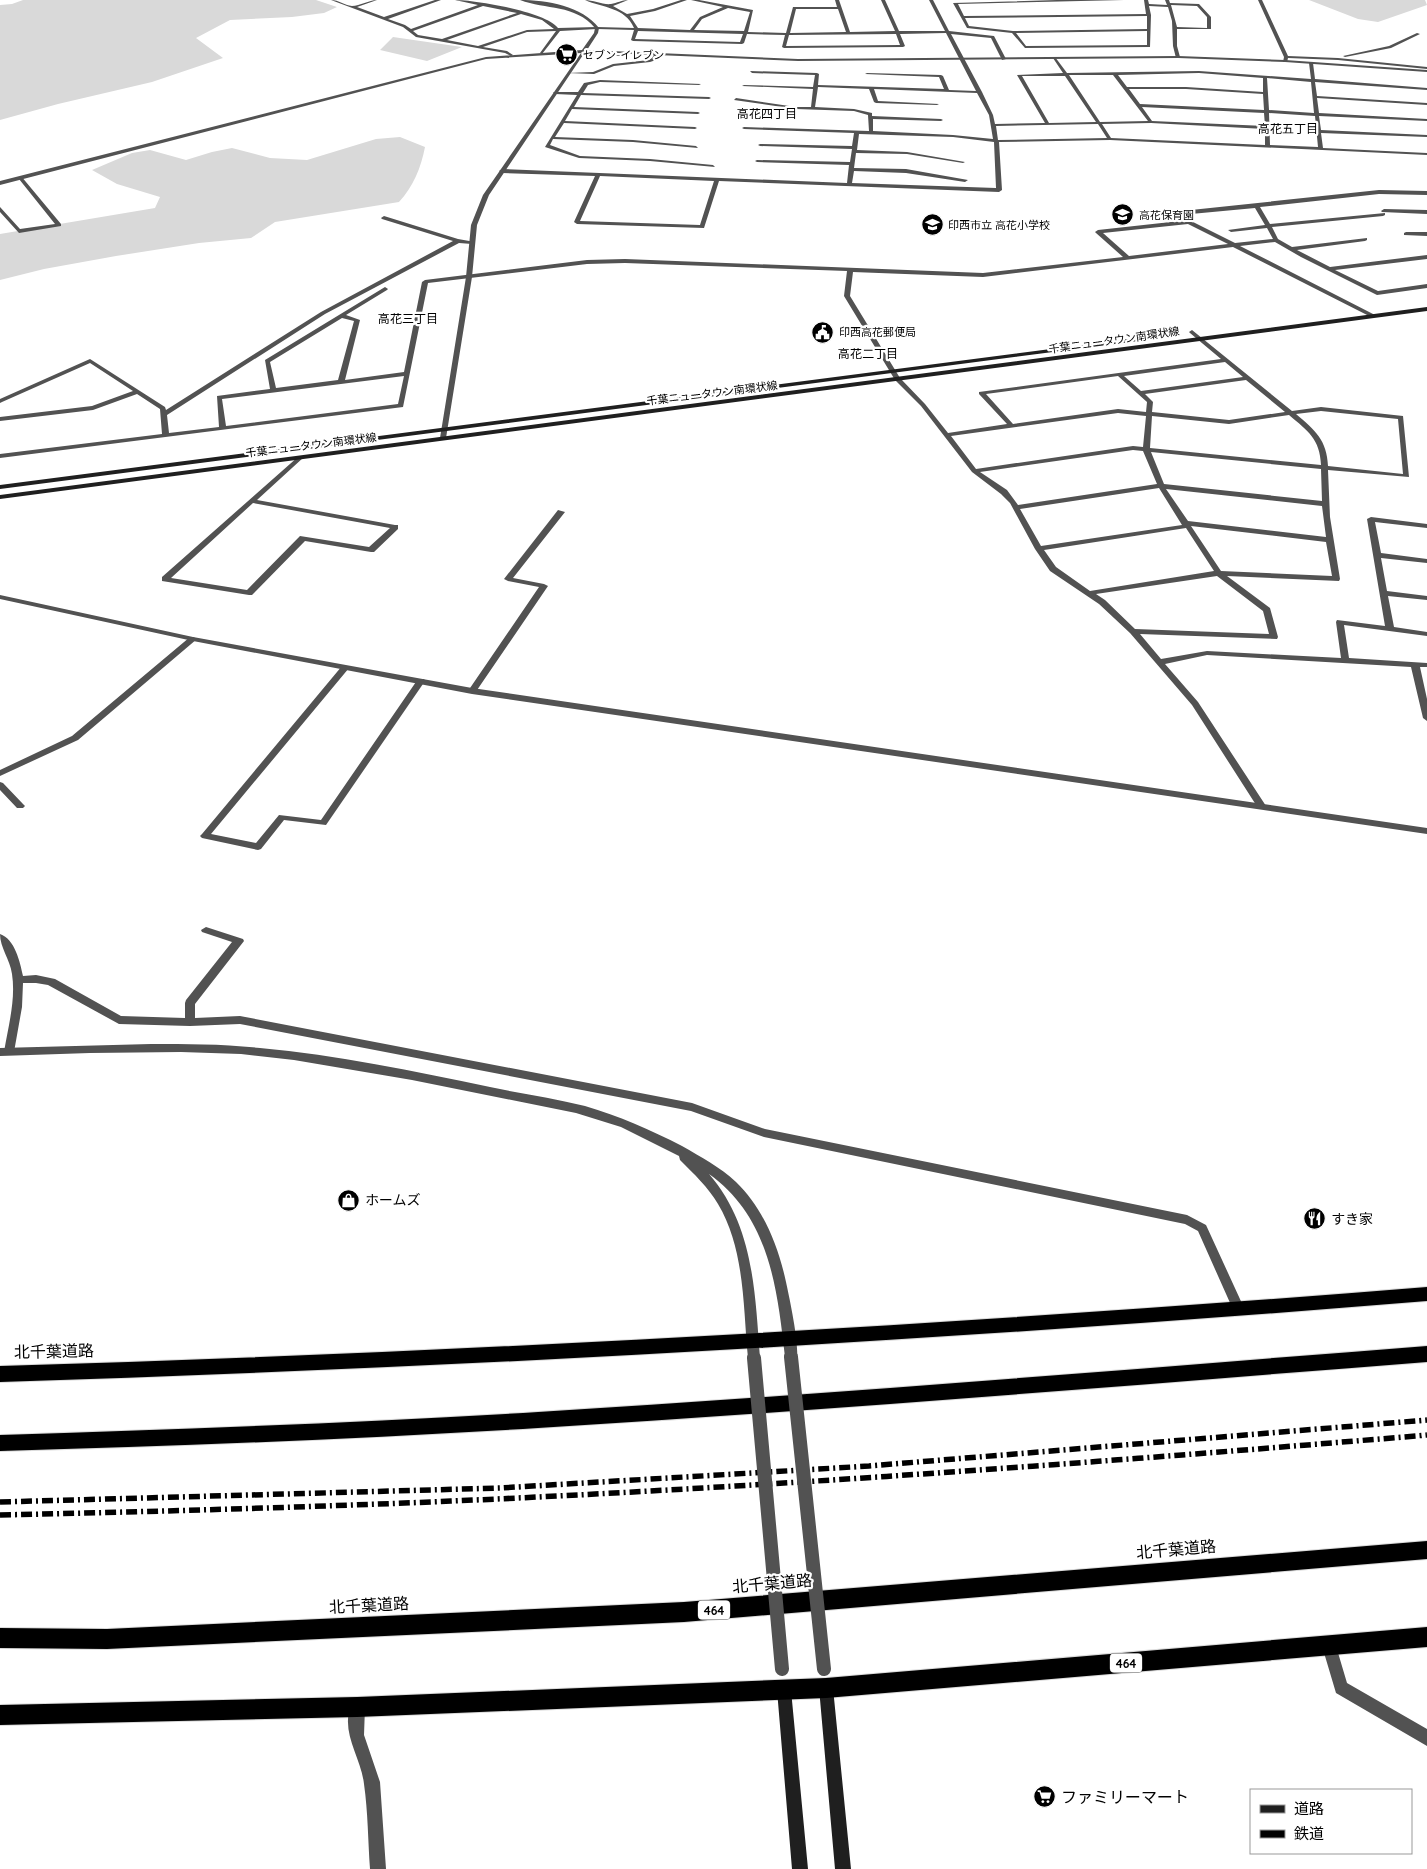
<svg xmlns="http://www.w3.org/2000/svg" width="1427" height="1869" font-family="Quicksand,'Noto Sans JP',sans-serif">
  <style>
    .green { fill: #d9d9d9 }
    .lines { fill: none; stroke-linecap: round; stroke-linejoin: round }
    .trunk-casing { stroke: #dbdbdb; stroke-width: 2 }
    .minor { fill: #525252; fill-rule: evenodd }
    .tertiary { fill: #525252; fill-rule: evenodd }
    .secondary { fill: #1f1f1f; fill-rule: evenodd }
    .trunk { fill: #000; fill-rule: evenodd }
    .rail { stroke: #000; stroke-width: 5.5; stroke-dasharray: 11 4 2 4; stroke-linecap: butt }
    .tertiary-bridge { stroke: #525252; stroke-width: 14 }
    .labels { text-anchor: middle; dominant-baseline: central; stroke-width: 4.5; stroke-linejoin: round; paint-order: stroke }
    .far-poi-label { font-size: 11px; fill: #000; stroke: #fff; text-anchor: start }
    .far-street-label { font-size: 11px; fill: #000; stroke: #fff }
    .far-neighbourhood-label { font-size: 12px; fill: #000; stroke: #fff }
    .shield { fill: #fff; stroke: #4c4c4c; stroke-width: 1 }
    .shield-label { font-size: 12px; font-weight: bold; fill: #000 }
    .poi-label { font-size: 14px; fill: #000; stroke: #fff; text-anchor: start }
    .near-street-label { font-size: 16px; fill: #000; stroke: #fff }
    .near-poi-label { font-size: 16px; fill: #000; stroke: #fff; text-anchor: start }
  </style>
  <rect width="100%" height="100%" fill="#fff"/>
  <!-- green -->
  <path class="green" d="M23,0h293l21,7 -13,6 -32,4 -62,3 -34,18 27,20 -71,24 -94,22 -58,16v-115l12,-1z
    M1309,0h116l2,5 -49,17 -20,-3z
    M393,37l69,10 -35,14 -47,-11z
    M400,137l25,10c-4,21 -12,40 -26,55l-124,20 -24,16 -52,5 -83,13 -72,13 -44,11v-46l155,-26 5,-11 -43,-13 -25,-14 40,-17 18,-3 36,10 26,-8 20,-4 38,10 37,2 69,-21z"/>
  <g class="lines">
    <defs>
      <path id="trunk" d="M1427,1287v14c-475,39 -951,66 -1427,81v-16c476,-14 952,-41 1427,-79z
        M1427,1346v16c-296,23 -592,48 -889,66 -179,11 -358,18 -538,23v-16c180,-6 359,-12 538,-23 297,-18 593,-43 889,-66z
        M1427,1541v18l-743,63 -577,27 -107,-1v-20l107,1 577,-27z
        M1427,1627v20l-601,51 -469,19 -357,8v-20l357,-8 469,-19z"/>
    </defs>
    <!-- trunk casing -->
    <use href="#trunk" class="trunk-casing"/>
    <!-- minor -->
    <path class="minor" d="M331,0c8,0 13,5 21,6 8,0 17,-6 25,-6l-20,7 27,10 51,-17h6l-53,19 17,6 6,4 67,-24 -23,-5c21,0 91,12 103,28l39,-1 37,1c-9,-21 -31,-20 -49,-28 8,0 18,5 26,4 6,-1 11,-4 17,-4l-15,6 14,8 26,-5 28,-9h6l-32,11 -25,5 8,12 52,2 10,-13 23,-10 -32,-7h8l54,10 -5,22 38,1 7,-26h44l-2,-7h4l11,32 45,-1 -14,-31h4l14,31h46l-16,-31h4l16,31 45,5 12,23 -4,1 -11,-22 -40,-4 31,58 11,23 2,9 50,-1 -28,-48 46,-2 -10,-15 2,-1 12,16 132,-2 112,8 -2,-16 2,-1 2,1 2,16 112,9v2l-112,-8 2,14 110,7v2l-110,-7 2,15 108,6v2l-108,-5 2,14 106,5v2l-106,-4 2,15 104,5v2l-317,-15 -111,2 3,48 -3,2 -280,-11 -15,47 -127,-4 -3,-2 21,-46 -93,-3 -3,-2 3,-2 345,14 2,-18 -92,-3 -2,-1 2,-1 93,2 2,-13 -92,-3 -2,-1 2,-1 92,2 2,-13 -110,-4 -2,-1 2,-1 125,4 -1,-16 -14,-4 -58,-2 -62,-9 2,-2 60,9h15l2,-18 -71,-3 2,-1 69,2 2,-12 -63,-2 -2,-2 67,2 2,1 -1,11 126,4 -5,-12 -74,-3 2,-1 74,2 2,1 6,14 27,1 -30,-58 -46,1 5,12 -2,1 -119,1 -2,-1 3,-12 -38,-1 -3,9 -2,1 -109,-3 -2,-1 3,-10 -37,-1 -37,2 -18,23 -2,-1 16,-22 -29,1 -44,15 24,4 6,4 -2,1 -6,-3 -89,-16 -13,-10zM483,6l34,7 -75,26 -24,-4 -5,-4zM728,8l22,4 -6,19 -50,-1 8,-11zM796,9h42l8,23 -56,1zM521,14l21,6 12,9 -27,1 -49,16 -31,-6zM638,31l105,3 -3,8 -105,-3zM896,34l4,11 -114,1 3,-11zM1199,73l64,5v14l-77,-5h-59l-9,-12zM1069,75h44l35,46 -48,1zM1022,76h43l31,46 -47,1zM1267,78l44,4 3,31 -45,-3zM818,87l51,2 5,13 2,1 61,2 2,-1 -61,-3 -4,-12 103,4 12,22 4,24 -40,-4 -80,-4v-12l68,2 2,-1 -2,-1 -69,-3v-3l-18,-4 -39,-2zM1129,89h57l77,5 1,16 -124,-6zM1142,107l122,6 1,13 -113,-5zM1269,113l46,3 3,31 -48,-2zM1151,123l114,6v16l-154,-7 -9,-14zM1098,124l9,14 -109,2 -2,-14zM859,134l94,3 41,5 2,46 -144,-5 2,-12 52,2 59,9 3,-2 -62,-11 -52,-1 2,-15 51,1 56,9 2,-1 -58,-10 -50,-2zM600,176l114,5 -14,44 -120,-4z
      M1057,0h67l-166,4 6,12 182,-2 -2,-14h4l1,4 18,1 -2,-5h4l1,3 29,1 12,13v12h-34v17l3,11 -4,1 -3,-12 -1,-25 -4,-14 -19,-1 2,9 -1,32 -125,1 -13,-15 -45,-5 -14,-25zM1171,5l26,1 10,11v11l-30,-1zM1147,16v13l-134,2 -44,-5 -4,-8zM1147,31v14l-121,1 -10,-13z
      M1258,0h4l26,56 50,2 89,9v2l-89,-9 -50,-2 -1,4h-4l1,-5z
      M1417,33l3,1 -29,14 -46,9 -2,-1 46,-10z
      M655,53l4,1 -3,6 -6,2 -36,4 -20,8 -27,-1 26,-1 20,-8 36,-4 3,-2z
      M600,80l101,4 -2,1 -99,-3 -12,3 -5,8 126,4 2,1 -2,1 -128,-4 -7,12 124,5 2,1 -2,1 -126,-5 -7,12 130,6 2,1 -2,1 -131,-6 -9,14 78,3 63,6 2,2 -65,-6 -80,-3 -3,6 30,11 70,3 63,6 2,2 -65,-6 -71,-3 -34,-11 32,-52 -22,-1 -2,-2h25l6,-9z
      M21,176l40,48v2l-42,7 -19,-21v-5l20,22 35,-5 -36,-45z
      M1379,190l48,1v4l-48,-1 -119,13 10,17 115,-11v2l-2,1 -111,11 6,12 14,8 75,-9v2l-2,1 -68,9 33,17 97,-12v4l-92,11 43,21 49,-7v4l-50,7 -76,-38 -26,-15 -35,4 135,69 1,1 -3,2 -140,-71 -250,30 -130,-5 -3,24 50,82 25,26 23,29 59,-9 -28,-30v-2l242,-33 -31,-26 -1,-1 3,-2 100,81 29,-4 82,9 6,61 -81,-7 2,47 10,62 -1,2 -112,-5 43,32 8,29 -1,2 -137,-5 21,25 46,-8 134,7 -5,-36 1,-2 48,6 -18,-107 4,-2 56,7v4l-52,-6 6,31 46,6v4l-46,-5 6,33 40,5v4l-39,-4 6,31 33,5v4l-83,-11 5,33 78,5v4h-7l7,32v22l-4,-3 -12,-51 -204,-12 -42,9 33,38 68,104 -5,3 -3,-1 -66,-103 -62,-72 -31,-29 -49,-33 -15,-22 -25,-46 -9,-9 -29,-22 -51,-66 -26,-26 -51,-84 3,-25 -222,-8 -38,1 -159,19 -25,124 -403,51v-4l162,-20 -2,-25 -23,-15 -44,16 -93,11v-4l92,-11 41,-15 -43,-28 -88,39 -2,1v-4l90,-40 75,48 1,3 155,-98 132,-71 -71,-22 -1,-1 3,-2 74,23 17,3 -3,2 -13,-1 -134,71 -158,101 2,18 50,-6 -2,-31 53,-7 -5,-29 120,-73 3,2 -1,1 -41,25 14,5 -15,60 59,-8 18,-90 3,-2 162,-20 38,-1 358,14 140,-16 -27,-24 -1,-1 3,-2 91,-10 46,23 38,-4 -6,-11 -36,4 -3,-2 37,-5 -10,-17 -64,6 -3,-2 3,-2zM1188,224l40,20 -99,12 -26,-23zM342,318l12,3 -16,59 -62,8 -6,-26zM1225,362l18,15 -102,14 -17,-15zM404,376l-6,28 -172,22 -4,-27zM1118,376l29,26 -1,10 -28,-3 -105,15 -27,-30zM1246,380l39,32 -56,8 -77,-8 1,-10 -8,-8zM1321,411l77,8 5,55 -75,-8c-1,-26 -13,-36 -32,-52zM1118,413l28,3 -3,31 -10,-1 -157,23 -25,-33zM1289,415c19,16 31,24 32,50l-171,-17 2,-32 77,8zM1133,450l10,1 14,33 -139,21 -11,-15 -27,-18zM1151,452l170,17 1,32 -158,-17zM1159,488l23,37 -141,21 -21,-37zM1166,489l156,17 4,31 -138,-16zM1191,526l135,16 6,34 -111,-5zM1186,528l28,43 -124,20 -34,-24 -12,-17zM1217,576l46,35 6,23 -134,-5 -30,-29 -9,-6z
      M1384,209l43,1v4l-45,-2 -1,-1z
      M1406,232h21v4l-23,-1v-2z
      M299,456l5,1 -47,43 138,25h3v4l-24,23h-3l-66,-11 -53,54h-3l-87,-14v-4zM253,503l137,25 -21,19 -69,-11 -53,54 -76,-12z
      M558,510l7,2 -52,66 31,6 4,2 -73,107h-6l-1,-2 71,-104 -31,-6 -4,-2z
      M190,637h3l4,2 -119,101 -78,36v-6l72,-34z
      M342,666h3l4,2 -138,166 45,9 23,-28 42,5 97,-141h6l1,2 -99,144 -42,-5 -23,29 -3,1 -56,-12 -2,-2 2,-2z
      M0,782l3,1 20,21 2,2 -2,2h-6l-17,-18z
      M206,927l37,12 1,2 -49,63v14l45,-2 452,87 73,26 422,86 19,10 39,85 -2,4 -4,1 -4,-1 -37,-83 -13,-7 -421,-87 -73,-26 -451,-87 -50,2 -71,-2 -71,-39 -12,-2h-13l-1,24 -8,45 -1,3h-8l-1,-3c4,-25 12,-52 8,-78 -2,-15 -12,-26 -12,-40 15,5 20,28 23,42l13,-1 19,4 66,37 64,2v-15l1,-3 46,-58 -30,-10 -1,-2z
      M1329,1639l5,2 2,5 11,37 80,46v17l-91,-53 -14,-47 2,-5z
      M357,1699l5,3 3,5 -1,28 16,47 6,87h-16c-2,-28 -2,-57 -6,-85 -3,-28 -25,-52 -12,-82z"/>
    <!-- tertiary -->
    <path class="tertiary" d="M520,0c27,0 62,6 79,28l-1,5 -11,17 211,9 380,-3 107,4 142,10v2l-142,-10 -107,-4 -380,3 -213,-9 -96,143 -12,30 -5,52 -26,161 -3,2 -3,-2 26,-161 5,-52 12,-30 98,-142 -95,6 -486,126v-4l486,-124 96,-7 12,-17 1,-5c-20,-24 -49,-18 -75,-28z
      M0,595l193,42 279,51 955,140v6l-955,-140 -279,-53 -193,-42z
      M151,1044c36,0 72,0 109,4 77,7 154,23 230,39 32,7 64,11 95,19 34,10 66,24 97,40 19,11 38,21 54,36 27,26 42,63 50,100 3,14 15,68 10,79l-5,2 -5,-2 -1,-4c-8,-69 -15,-139 -76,-183 45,52 46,119 51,184l-1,4 -5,2 -5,-2 -1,-4c-5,-51 -3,-109 -30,-154 -10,-17 -24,-30 -38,-44l-1,-4 -58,-29 -45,-14 -164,-33 -118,-20 -53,-6 -60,-2 -91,1 -90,3v-8z"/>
    <!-- secondary -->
    <path class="secondary" d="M1427,307v4l-1427,188v-4z
      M1159,335l2,1v2l-1161,151v-4z
      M826,1681l5,2 2,5 18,181h-16l-16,-181 2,-5z
      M784,1683l5,2 2,5 17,179h-16l-15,-179 2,-5z"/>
    <!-- trunk -->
    <use href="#trunk" class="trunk"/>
    <!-- rail -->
    <path class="rail" d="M0,1502l500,-14 369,-22 558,-46
      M0,1515c180,-4 359,-9 538,-18 297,-15 593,-37 889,-62"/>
    <!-- tertiary-bridge -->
    <path class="tertiary-bridge" d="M791,1357l33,312
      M754,1358l28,311"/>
  </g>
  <!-- icons -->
  <defs>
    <symbol id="supermarket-disc" viewBox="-11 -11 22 22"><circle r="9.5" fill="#000" stroke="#fff"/><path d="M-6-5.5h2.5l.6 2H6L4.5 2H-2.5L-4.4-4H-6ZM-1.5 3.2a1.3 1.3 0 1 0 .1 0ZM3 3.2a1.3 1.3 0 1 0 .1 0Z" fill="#fff"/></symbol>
    <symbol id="school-disc" viewBox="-11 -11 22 22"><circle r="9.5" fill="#000" stroke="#fff"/><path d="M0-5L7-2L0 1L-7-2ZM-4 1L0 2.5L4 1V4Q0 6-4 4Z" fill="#fff"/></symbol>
    <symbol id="civic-disc" viewBox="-11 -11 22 22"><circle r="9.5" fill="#000" stroke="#fff"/><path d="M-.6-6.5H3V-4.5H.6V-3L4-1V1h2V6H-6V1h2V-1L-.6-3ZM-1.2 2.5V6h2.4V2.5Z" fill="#fff"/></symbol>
    <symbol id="shop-disc" viewBox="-11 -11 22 22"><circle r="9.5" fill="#000" stroke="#fff"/><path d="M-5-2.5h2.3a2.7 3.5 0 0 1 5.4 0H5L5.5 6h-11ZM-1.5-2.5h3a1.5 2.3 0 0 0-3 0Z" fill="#fff"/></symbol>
    <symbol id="restaurant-disc" viewBox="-11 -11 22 22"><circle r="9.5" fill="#000" stroke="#fff"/><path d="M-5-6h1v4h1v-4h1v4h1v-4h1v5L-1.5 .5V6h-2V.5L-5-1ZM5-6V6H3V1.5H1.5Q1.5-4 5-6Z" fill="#fff"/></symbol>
  </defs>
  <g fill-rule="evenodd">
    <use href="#supermarket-disc" x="554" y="42" width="25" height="25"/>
    <use href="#school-disc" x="1110" y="202" width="25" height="25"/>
    <use href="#school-disc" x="920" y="212" width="25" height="25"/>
    <use href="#civic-disc" x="810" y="320" width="25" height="25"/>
    <use href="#shop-disc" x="336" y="1188" width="25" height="25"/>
    <use href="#restaurant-disc" x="1302" y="1206" width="25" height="25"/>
    <use href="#supermarket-disc" x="1032" y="1784" width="25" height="25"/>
  </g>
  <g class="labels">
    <!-- far-poi labels -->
    <g class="far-poi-label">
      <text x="583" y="55">セブン-イレブン</text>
      <text x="1139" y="215">高花保育園</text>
      <text x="948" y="225">印西市立 高花小学校</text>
      <text x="839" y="332">印西高花郵便局</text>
    </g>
    <!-- far-street labels -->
    <g class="far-street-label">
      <text transform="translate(1114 340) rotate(-8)">千葉ニュータウン南環状線</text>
      <text transform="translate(712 393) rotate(-7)">千葉ニュータウン南環状線</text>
      <text transform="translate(311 445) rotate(-7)">千葉ニュータウン南環状線</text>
    </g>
    <!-- far-neighbourhood labels -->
    <g class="far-neighbourhood-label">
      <text x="767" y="113">高花四丁目</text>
      <text x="1288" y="128">高花五丁目</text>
      <text x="408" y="318">高花三丁目</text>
      <text x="868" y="353">高花二丁目</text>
    </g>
    <!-- shield labels -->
    <g class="shield">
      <rect x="698" y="1600.5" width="32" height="19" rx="4"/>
      <rect x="1110" y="1653.5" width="32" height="19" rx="4"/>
    </g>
    <g class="shield-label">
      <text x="714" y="1610">464</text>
      <text x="1126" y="1663">464</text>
    </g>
    <!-- poi labels -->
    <g class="poi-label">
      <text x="365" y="1200">ホームズ</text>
      <text x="1331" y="1219">すき家</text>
    </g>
    <!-- near-street labels -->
    <g class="near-street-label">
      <text transform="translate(54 1351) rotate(-1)">北千葉道路</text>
      <text transform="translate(1176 1549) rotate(-5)">北千葉道路</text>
      <text transform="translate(772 1583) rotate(-5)">北千葉道路</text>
      <text transform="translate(369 1605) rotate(-3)">北千葉道路</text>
    </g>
    <!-- near-poi labels -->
    <g class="near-poi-label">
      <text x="1061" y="1797">ファミリーマート</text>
    </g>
  </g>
  <!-- legend -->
  <rect x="1250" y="1789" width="162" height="65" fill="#ffffff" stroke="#999999"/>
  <rect x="1260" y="1805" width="25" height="8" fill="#1f1f1f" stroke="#999999"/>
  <text x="1294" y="1814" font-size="15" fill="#000000">道路</text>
  <rect x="1260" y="1830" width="25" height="8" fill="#000000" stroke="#999999"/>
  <text x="1294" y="1839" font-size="15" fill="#000000">鉄道</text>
</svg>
